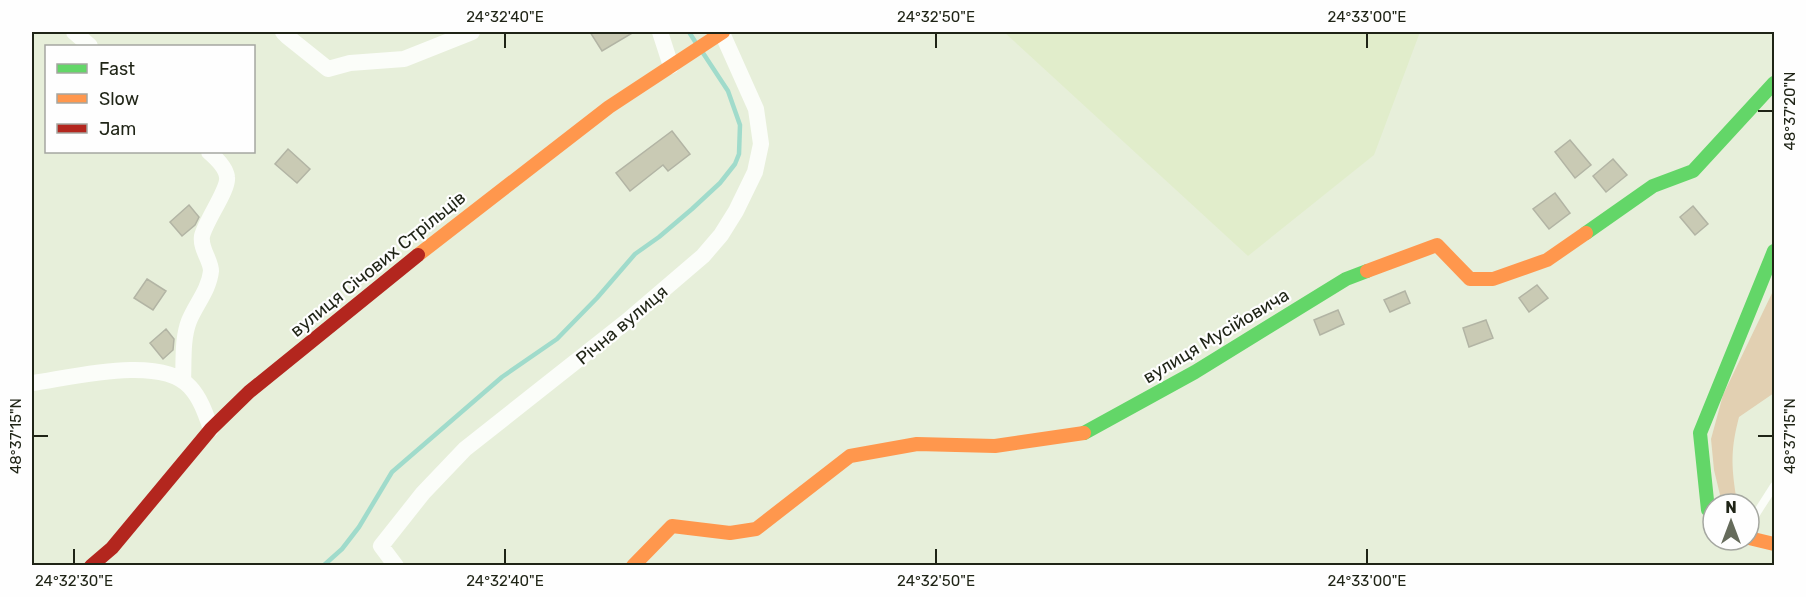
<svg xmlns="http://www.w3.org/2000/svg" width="1806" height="597" font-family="Rubik,sans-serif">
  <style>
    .built { fill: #e1edcb }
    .green { fill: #e2d0b2 }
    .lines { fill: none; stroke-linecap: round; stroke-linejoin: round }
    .stream { stroke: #a0dbcb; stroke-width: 4.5 }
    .building { fill: #c9cab4; stroke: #b2b4a4; stroke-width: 1.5 }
    .lane { stroke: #fbfdf9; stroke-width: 8 }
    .street { stroke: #fbfdf9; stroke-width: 16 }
    .fast { stroke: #63d668; stroke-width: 14 }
    .slow { stroke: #ff974d; stroke-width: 14 }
    .jam { stroke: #b3261e; stroke-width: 14 }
    .ticks { fill: none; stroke: #1f2416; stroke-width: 2 }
    .labels { text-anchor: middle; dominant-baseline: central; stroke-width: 4.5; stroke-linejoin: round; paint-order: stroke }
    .street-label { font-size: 18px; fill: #1f2416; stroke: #fefefe }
    .neatline { fill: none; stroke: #1f2416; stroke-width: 2 }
    .ticks-label { font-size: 15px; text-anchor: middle; fill: #1f2416 }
  </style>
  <rect width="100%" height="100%" fill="#e7efda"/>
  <!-- built -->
  <path class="built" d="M1004,32h416l-46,123 -126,101z"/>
  <!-- green -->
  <path class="green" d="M1774,289v104l-35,24c-8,31 -8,47 -3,79l-15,3 -7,-29 -3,-31 12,-44z"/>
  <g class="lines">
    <!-- stream -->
    <path class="stream" d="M689,32l7,11
      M323,566l19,-17 17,-22 33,-55 110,-95 55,-38 40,-41 38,-44 24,-17 33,-28 28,-26 15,-19 4,-10 1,-29 -12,-34 -25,-38"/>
  </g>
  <!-- building -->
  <path class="building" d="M590,32h44l-32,19z
    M672,131l18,23 -22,17 -5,-6 -33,26 -14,-18z
    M1570,140l21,25 -16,13 -20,-26z
    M288,149l22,20 -13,14 -22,-19z
    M1613,159l14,16 -21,17 -13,-16z
    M1555,193l15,20 -21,16 -16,-20z
    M189,205l10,12 -4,8 -13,11 -12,-14z
    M1693,206l15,18 -13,11 -15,-18z
    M147,279l19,12 -13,19 -19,-12z
    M1537,285l11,13 -19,14 -10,-14z
    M1405,291l5,12 -20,9 -6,-12z
    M1338,310l6,14 -24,11 -6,-15z
    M1486,320l7,18 -24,9 -6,-19z
    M166,329l8,10 -1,11 -10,9 -13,-16z"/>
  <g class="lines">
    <!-- lane -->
    <path class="lane" d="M1749,525l25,-39"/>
    <!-- street -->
    <path class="street" d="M74,32l16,14
      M283,32l5,5 40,32 22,-6 54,-4 68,-27
      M660,32l11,34
      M183,381c1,-19 -1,-42 6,-60 7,-17 20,-31 22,-50 0,-11 -11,-22 -9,-35 4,-16 27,-47 25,-59 -1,-9 -11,-19 -18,-25
      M32,383c38,-5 129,-29 158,4 11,12 16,28 21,42
      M396,566l-15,-20 42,-53 42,-44 162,-128 76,-65 18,-21 15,-24 19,-39 6,-28 -5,-35 -34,-76"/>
    <!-- fast -->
    <path class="fast" d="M1586,233l67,-47 40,-15 81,-88
      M1084,433l111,-61 151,-93 21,-8
      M1713,514l-5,-4 -8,-77 74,-182"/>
    <!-- slow -->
    <path class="slow" d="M418,255l191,-148 114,-75
      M1367,271l70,-26 33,34h23l54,-19 39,-27
      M1749,538l25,6
      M633,566l39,-40 58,7 26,-4 94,-73 67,-12 78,2 89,-13"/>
    <!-- jam -->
    <path class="jam" d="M91,566l21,-18 99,-119 38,-37 169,-137"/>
  </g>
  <!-- ticks -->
  <path class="ticks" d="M505,33v15M936,33v15M1367,33v15M1758,111h15M33,436h15M1758,436h15M74,549v15M505,549v15M936,549v15M1367,549v15"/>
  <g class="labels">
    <!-- street labels -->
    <g class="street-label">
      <text transform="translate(378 264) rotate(-39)">вулиця Січових Стрільців</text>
      <text transform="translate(622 325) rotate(-40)">Річна вулиця</text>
      <text transform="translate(1216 336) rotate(-31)">вулиця Мусійовича</text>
    </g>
  </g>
  <!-- border -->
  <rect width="1806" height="597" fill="none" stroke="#fefefe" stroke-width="66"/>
  <!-- legend -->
  <rect x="45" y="45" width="210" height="108" fill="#fefefe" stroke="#a5a7a1" stroke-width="1.5"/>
  <rect x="57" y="64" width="30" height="9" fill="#63d668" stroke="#a5a7a1" stroke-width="1.5"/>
  <text x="99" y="75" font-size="18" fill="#1f2416">Fast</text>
  <rect x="57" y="94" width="30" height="9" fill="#ff974d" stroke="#a5a7a1" stroke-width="1.5"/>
  <text x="99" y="105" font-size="18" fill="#1f2416">Slow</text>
  <rect x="57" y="124" width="30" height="9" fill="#b3261e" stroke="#a5a7a1" stroke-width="1.5"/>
  <text x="99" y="135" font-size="18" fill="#1f2416">Jam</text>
  <!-- north arrow -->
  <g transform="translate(1731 522)"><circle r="28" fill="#fefefe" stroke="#a5a7a1" stroke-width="1.5"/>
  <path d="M0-4.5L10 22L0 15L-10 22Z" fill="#656b5b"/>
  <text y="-9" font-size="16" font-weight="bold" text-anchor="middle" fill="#1f2416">N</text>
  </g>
  <rect x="33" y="33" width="1740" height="531" class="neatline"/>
  <g class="ticks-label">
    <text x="505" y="22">24°32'40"E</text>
    <text x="936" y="22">24°32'50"E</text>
    <text x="1367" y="22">24°33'00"E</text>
    <text transform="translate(1790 111) rotate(-90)" y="5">48°37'20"N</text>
    <text transform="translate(16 436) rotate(-90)" y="5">48°37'15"N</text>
    <text transform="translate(1790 436) rotate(-90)" y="5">48°37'15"N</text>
    <text x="74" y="586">24°32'30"E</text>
    <text x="505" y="586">24°32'40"E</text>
    <text x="936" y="586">24°32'50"E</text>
    <text x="1367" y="586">24°33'00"E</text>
  </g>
</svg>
